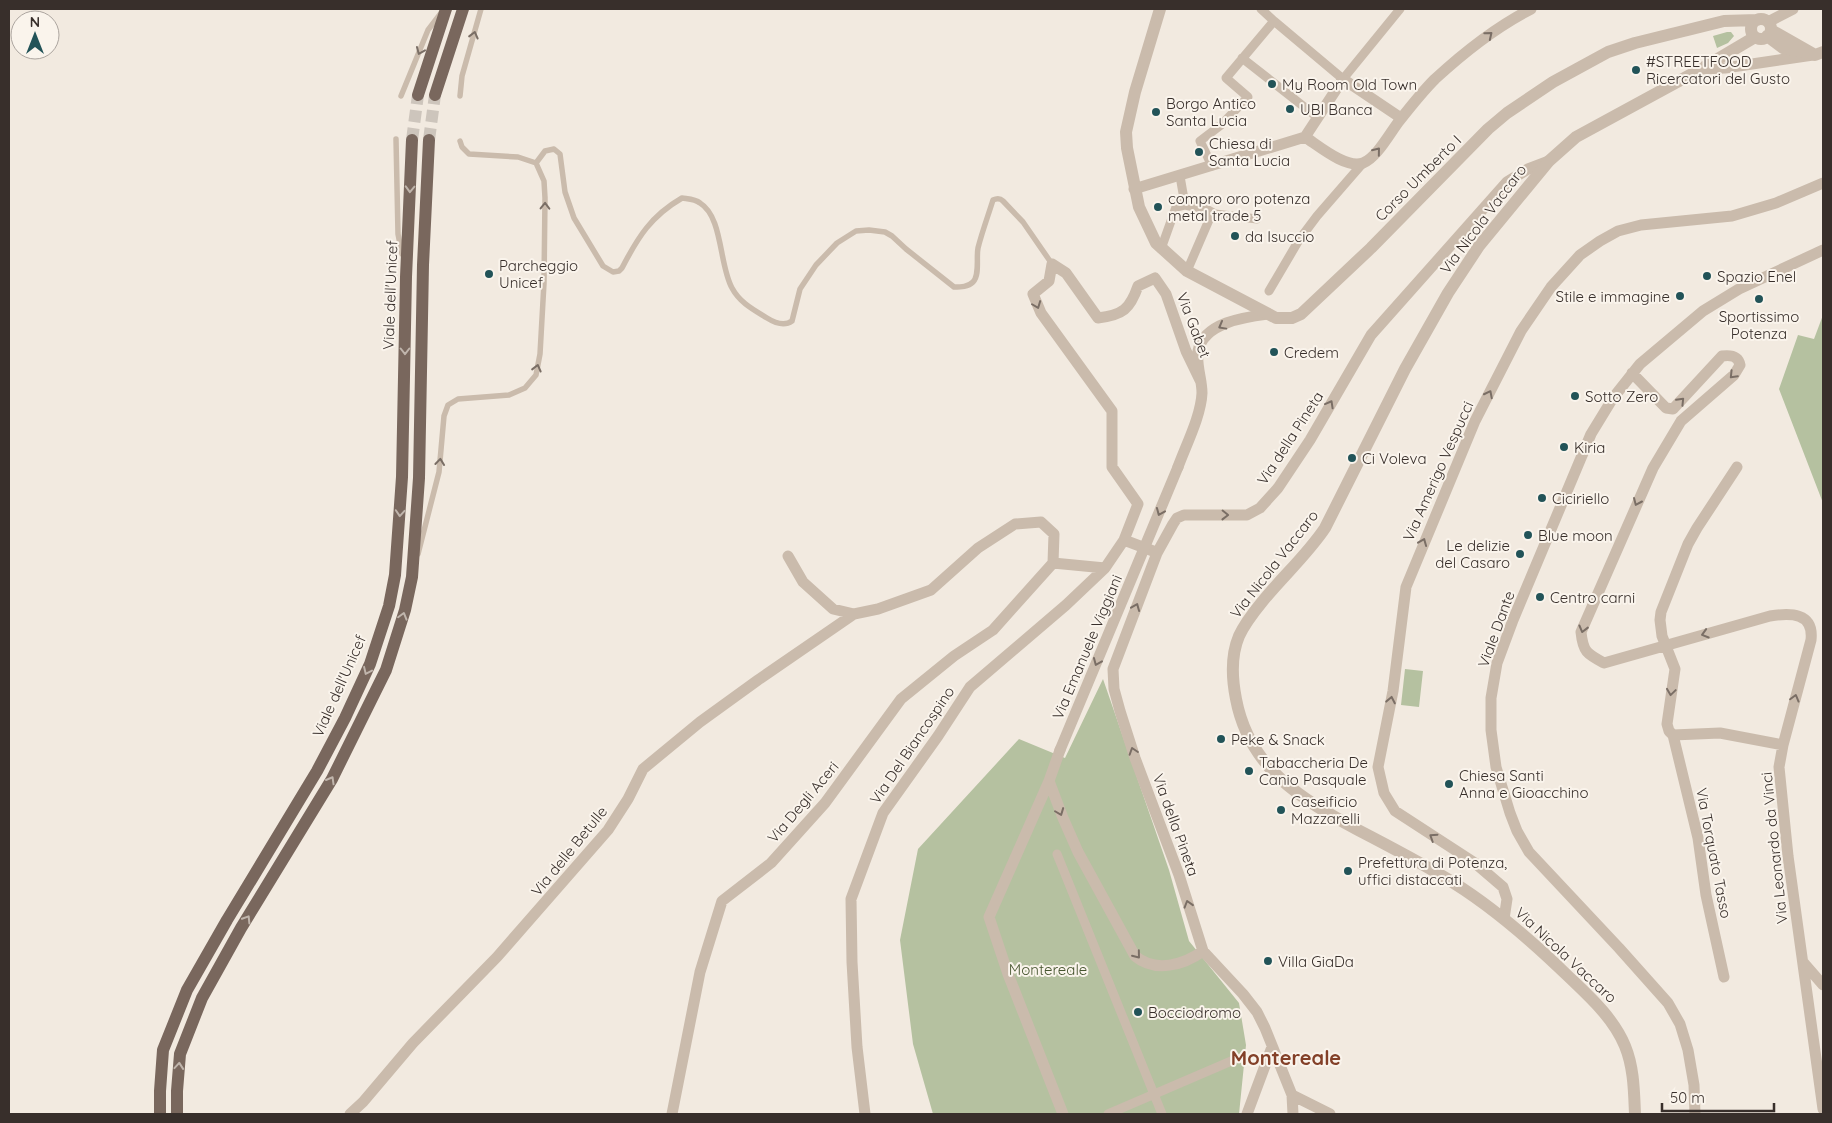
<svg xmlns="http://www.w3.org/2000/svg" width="1832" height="1123" font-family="Quicksand,sans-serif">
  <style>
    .green { fill: #b5c1a0 }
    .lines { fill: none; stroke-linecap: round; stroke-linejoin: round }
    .primary-tunnel { stroke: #cdc5bc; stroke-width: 12; stroke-dasharray: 12 6; stroke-linecap: butt }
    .service { stroke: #cabbac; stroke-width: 5.5 }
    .pedestrian { stroke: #cabbac; stroke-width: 9 }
    .minor { stroke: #cabbac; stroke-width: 11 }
    .tertiary { stroke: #cabbac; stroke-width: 12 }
    .primary { stroke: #79675d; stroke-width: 12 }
    .minor-bridge { stroke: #cabbac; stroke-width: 11 }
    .oneway { stroke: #7a6e65 }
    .oneway2 { stroke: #c0b5ac }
    .poi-dot { fill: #225358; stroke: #faf4ec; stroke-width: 2 }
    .labels { text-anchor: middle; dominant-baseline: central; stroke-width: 4; stroke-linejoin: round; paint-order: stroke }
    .poi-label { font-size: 15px; fill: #382f2b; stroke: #faf4ec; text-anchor: start }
    .street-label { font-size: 15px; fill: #382f2b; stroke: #faf4ec }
    .park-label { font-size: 15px; fill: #46552f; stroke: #faf4ec }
    .district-label { font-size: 20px; font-weight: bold; fill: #834028; stroke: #faf4ec }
  </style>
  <rect width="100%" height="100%" fill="#f2eae0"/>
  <!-- green -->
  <path class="green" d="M1727,32h4l3,4 -6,7 -11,5 -4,-12z
    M1823,315v188l-44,-114 19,-54 16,4z
    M1405,669l18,2 -4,36 -18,-2z
    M1103,679l66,191 20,71 50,62 7,42 -7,69h-306l-20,-70 -13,-104 18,-91 101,-110 46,19z"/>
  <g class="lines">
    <!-- primary-tunnel -->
    <path class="primary-tunnel" d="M412,140l6,-45
      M429,140l6,-45"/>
    <!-- service -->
    <path class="service" d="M401,96l27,-66 13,-17
      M460,96l2,-20 19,-67
      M396,139l2,95 4,20
      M536,163l9,-12 9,-2 6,5 5,38 9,26 29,48 10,6 6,-1 3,-3c16,-31 29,-52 60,-70 6,1 13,1 18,5 23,14 19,62 32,85 8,15 22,22 35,30 8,5 18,8 25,3l8,-32 16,-24 21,-22 19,-12 13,-1 16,2 7,4 14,13 48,38c7,0 14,0 19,-5 7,-7 3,-24 5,-34 4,-16 10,-32 15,-48 4,-2 7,-2 10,1l20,21 29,42
      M418,554l21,-82 5,-56 4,-11 10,-6 51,-4 16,-7 11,-13 4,-21 4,-71 1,-85 -1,-17 -8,-18 -18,-6 -49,-3 -7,-7 -2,-6"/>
    <!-- pedestrian -->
    <path class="pedestrian" d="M1274,21l69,58 57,-70
      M1242,58l75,59
      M1212,166l-12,-25 21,-16 27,-28 -22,-19 48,-57 -13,-12
      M1180,176l5,29 23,5 7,4 42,5
      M1161,249l15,-42 9,-2
      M1187,271l25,-58
      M1269,291l30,-51 18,-24 46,-53
      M1057,854l105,260
      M1108,1114l128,-55"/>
    <!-- minor -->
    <path class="minor" d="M1768,22l25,-13
      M1701,69l24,-1 88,-13
      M1305,137c14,9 41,32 58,26 14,-5 28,-32 37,-43 11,-14 23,-29 35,-41 27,-25 63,-53 96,-70
      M1134,189l171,-52 38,-58 58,39
      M1632,373l34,35 7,1 49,-53c8,-1 16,-1 18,9l-6,10 -53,46 -28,47 -72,164c2,20 6,22 23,31l166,-47c20,-3 44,-4 41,24l-28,105 -4,22 9,89 35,253
      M1178,467c8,-22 23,-51 24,-74 0,-14 -6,-28 -4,-42 6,-29 48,-34 71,-37
      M1737,467l-40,61 -9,16 -27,68 -1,8 2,16 13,33 -8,55 2,7 4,4 47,-2 63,12
      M1153,551l-29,-11 14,-36 -26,-37v-56l-71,-98 -8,-19 16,-13 3,-17 14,9 32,45c25,-3 32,-9 40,-32l17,-8 11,16 20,57 15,31
      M788,556l15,26 30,27 21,5 24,-5 53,-19 47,-42 37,-24 26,-2 13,12 -1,29
      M1053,563l52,5 19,-28
      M1673,735l25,103 8,57 18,82
      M1060,750l-11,31 14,37 15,34 57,104c20,17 49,9 68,-5
      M1049,781l-60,136 19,57 55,140
      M1504,919l3,-20 -4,-12 -28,-24 -80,-52 -11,-18 -6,-26 15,-76 13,-104 69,-166 46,-90 30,-44 29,-32 20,-14 18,-10 23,-6 91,-9 44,-13 47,-20
      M1803,962l20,23
      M1292,1095l1,19
      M350,1114l13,-12 50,-59 84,-86 111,-127 20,-31 15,-30 57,-47 58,-42 96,-66
      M672,1114l28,-142 22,-71 49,-38 54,-60 76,-104 53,-43 39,-26 60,-67
      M865,1114l-8,-67 -5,-85 -1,-63 32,-86 55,-77 32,-49 96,-82 39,-37
      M1247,1114l25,-67
      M1330,1114l-38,-19 -27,-67 -8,-16 -14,-18 -40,-43 -24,-76 -44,-117 -15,-47 -6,-22 -1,-20 44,-116 16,-29 4,-6 7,-3h63l13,-7 18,-20 32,-48 61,-105 136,-153 21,-13 21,-8
      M1695,1114l-1,-29 -6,-35 -8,-26 -12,-21 -49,-55 -90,-96 -12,-21 -7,-18 -14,-46 -5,-37v-32l6,-35 16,-43 78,-186 22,-36 27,-34 63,-53 36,-22 84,-39"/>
    <!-- tertiary -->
    <path class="tertiary" d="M1160,9l-25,83 -9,40 1,16 12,59 17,36 31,28 89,47h16l9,-4 70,-66 117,-119 19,-16 46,-31 55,-30 27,-9 89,-22 33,-1
      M1751 29a10 10 0 1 1 20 0a10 10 0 1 1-20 0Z
      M1771,30l44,25 8,-3
      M1767,36l16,12 20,4
      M1635,1114c-1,-22 -1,-46 -10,-68 -11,-27 -34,-48 -55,-68 -39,-38 -80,-74 -126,-101 -28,-17 -57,-32 -86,-47 -57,-31 -109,-62 -122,-131 -4,-20 -5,-44 3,-63 6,-13 14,-23 23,-34 20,-25 45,-47 63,-74l80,-159 43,-76 31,-47 70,-85 27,-24 125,-68 54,-32"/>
    <!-- primary -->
    <path class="primary" d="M418,95l28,-86
      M435,95l28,-86
      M160,1114v-23l3,-41 24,-60 40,-70 90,-149 28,-53 25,-54 19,-58 6,-31 7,-98 4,-200 6,-137
      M177,1114v-23l3,-37 22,-56 39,-70 91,-149 54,-109 19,-60 7,-33 7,-99 4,-213 6,-125"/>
    <!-- minor-bridge -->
    <path class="minor-bridge" d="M1060,750l118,-283"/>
  </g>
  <!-- one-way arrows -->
  <defs><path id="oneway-chevron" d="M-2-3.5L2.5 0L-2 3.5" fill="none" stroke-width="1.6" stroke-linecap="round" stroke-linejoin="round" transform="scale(1.25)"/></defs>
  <g class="oneway">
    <use href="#oneway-chevron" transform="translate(474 35) rotate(-76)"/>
    <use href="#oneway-chevron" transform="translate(1489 35) rotate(-39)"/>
    <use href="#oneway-chevron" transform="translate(420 51) rotate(113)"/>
    <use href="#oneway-chevron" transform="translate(1377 151) rotate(-51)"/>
    <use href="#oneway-chevron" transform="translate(545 206) rotate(-89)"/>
    <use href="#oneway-chevron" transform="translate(1037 305) rotate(69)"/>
    <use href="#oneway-chevron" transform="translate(1222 326) rotate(151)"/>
    <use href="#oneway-chevron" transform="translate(537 368) rotate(-76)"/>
    <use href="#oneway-chevron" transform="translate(1733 375) rotate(134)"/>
    <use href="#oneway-chevron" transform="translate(1489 394) rotate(-63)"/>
    <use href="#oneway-chevron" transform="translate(1681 401) rotate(-46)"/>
    <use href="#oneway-chevron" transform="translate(1330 404) rotate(-61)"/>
    <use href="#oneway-chevron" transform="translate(440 462) rotate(-84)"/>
    <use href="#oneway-chevron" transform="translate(1637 502) rotate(114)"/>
    <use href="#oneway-chevron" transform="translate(1160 512) rotate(113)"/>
    <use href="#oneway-chevron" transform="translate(1225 515) rotate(1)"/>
    <use href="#oneway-chevron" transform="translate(1423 542) rotate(-68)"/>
    <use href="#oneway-chevron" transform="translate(1136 607) rotate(-68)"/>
    <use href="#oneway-chevron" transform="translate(1583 629) rotate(104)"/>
    <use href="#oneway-chevron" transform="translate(1705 634) rotate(163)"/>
    <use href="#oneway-chevron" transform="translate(1097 662) rotate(113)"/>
    <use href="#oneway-chevron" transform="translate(1671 692) rotate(98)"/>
    <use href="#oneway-chevron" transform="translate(1795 698) rotate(-75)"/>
    <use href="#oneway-chevron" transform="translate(1391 700) rotate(-79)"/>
    <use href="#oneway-chevron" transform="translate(1133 751) rotate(-108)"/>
    <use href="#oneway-chevron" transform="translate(1060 812) rotate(69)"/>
    <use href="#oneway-chevron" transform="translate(1433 837) rotate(-147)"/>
    <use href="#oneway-chevron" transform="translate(1188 904) rotate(-107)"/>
    <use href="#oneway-chevron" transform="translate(1137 955) rotate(51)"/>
  </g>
  <g class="oneway2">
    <use href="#oneway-chevron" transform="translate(410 189) rotate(92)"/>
    <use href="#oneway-chevron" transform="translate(405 351) rotate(90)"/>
    <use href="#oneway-chevron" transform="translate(400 513) rotate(94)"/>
    <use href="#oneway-chevron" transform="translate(403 616) rotate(-74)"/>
    <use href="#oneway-chevron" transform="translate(367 671) rotate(115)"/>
    <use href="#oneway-chevron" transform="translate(331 780) rotate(-60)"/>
    <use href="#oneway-chevron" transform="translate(247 919) rotate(-58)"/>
    <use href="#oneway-chevron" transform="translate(179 1066) rotate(-85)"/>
  </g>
  <!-- markers -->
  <g class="poi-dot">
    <circle cx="1636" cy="70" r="5"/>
    <circle cx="1272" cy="84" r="5"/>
    <circle cx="1290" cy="109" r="5"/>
    <circle cx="1156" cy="112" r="5"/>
    <circle cx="1199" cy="152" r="5"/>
    <circle cx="1158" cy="207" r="5"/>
    <circle cx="1235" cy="236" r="5"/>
    <circle cx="489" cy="274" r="5"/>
    <circle cx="1707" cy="276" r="5"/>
    <circle cx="1680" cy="296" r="5"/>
    <circle cx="1759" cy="299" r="5"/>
    <circle cx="1274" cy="352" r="5"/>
    <circle cx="1575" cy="396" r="5"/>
    <circle cx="1564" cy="447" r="5"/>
    <circle cx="1352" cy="458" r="5"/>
    <circle cx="1542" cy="498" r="5"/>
    <circle cx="1528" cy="535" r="5"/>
    <circle cx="1520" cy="554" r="5"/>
    <circle cx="1540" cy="597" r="5"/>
    <circle cx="1221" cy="739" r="5"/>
    <circle cx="1249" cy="771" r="5"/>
    <circle cx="1449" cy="784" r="5"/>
    <circle cx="1281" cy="810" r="5"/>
    <circle cx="1348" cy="871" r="5"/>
    <circle cx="1268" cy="961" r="5"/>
    <circle cx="1138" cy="1012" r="5"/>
  </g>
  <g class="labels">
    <!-- poi labels -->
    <g class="poi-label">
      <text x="1646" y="61">#STREETFOOD<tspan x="1646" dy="17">Ricercatori del Gusto</tspan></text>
      <text x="1282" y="84">My Room Old Town</text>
      <text x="1166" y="103">Borgo Antico<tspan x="1166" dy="17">Santa Lucia</tspan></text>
      <text x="1300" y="109">UBI Banca</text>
      <text x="1209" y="143">Chiesa di<tspan x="1209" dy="17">Santa Lucia</tspan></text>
      <text x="1168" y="198">compro oro potenza<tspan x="1168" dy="17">metal trade 5</tspan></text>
      <text x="1245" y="236">da Isuccio</text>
      <text x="499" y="265">Parcheggio<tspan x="499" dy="17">Unicef</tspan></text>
      <text x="1717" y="276">Spazio Enel</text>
      <text x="1670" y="296" text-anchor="end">Stile e immagine</text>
      <text x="1759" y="316" text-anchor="middle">Sportissimo<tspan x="1759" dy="17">Potenza</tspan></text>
      <text x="1284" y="352">Credem</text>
      <text x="1585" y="396">Sotto Zero</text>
      <text x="1574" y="447">Kiria</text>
      <text x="1362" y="458">Ci Voleva</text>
      <text x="1552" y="498">Ciciriello</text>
      <text x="1538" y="535">Blue moon</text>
      <text x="1510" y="545" text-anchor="end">Le delizie<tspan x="1510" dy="17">del Casaro</tspan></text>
      <text x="1550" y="597">Centro carni</text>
      <text x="1231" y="739">Peke &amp; Snack</text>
      <text x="1259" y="762">Tabaccheria De<tspan x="1259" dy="17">Canio Pasquale</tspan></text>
      <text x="1459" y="775">Chiesa Santi<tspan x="1459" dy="17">Anna e Gioacchino</tspan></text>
      <text x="1291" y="801">Caseificio<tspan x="1291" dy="17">Mazzarelli</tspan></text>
      <text x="1358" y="862">Prefettura di Potenza,<tspan x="1358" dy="17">uffici distaccati</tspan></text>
      <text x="1278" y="961">Villa GiaDa</text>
      <text x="1148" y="1012">Bocciodromo</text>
    </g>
    <!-- street labels -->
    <g class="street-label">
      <text transform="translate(1418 178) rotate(-45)">Corso Umberto I</text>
      <text transform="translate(1483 219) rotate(-53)">Via Nicola Vaccaro</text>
      <text transform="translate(390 295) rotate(-88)">Viale dell'Unicef</text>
      <text transform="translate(1194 325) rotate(69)">Via Gabet</text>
      <text transform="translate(1290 438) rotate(-57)">Via della Pineta</text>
      <text transform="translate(1438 471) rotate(-66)">Via Amerigo Vespucci</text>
      <text transform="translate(1274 564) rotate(-52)">Via Nicola Vaccaro</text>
      <text transform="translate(1496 629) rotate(-70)">Viale Dante</text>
      <text transform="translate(1087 647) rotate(-67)">Via Emanuele Viggiani</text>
      <text transform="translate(339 686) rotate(-66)">Viale dell'Unicef</text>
      <text transform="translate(912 745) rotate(-56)">Via Del Biancospino</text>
      <text transform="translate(803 802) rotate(-50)">Via Degli Aceri</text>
      <text transform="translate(1176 825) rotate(70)">Via della Pineta</text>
      <text transform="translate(1774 848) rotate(-96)">Via Leonardo da Vinci</text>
      <text transform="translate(569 851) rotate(-51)">Via delle Betulle</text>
      <text transform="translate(1714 853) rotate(79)">Via Torquato Tasso</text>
      <text transform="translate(1566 955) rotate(43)">Via Nicola Vaccaro</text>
    </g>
    <!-- park labels -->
    <g class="park-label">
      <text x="1048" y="969">Montereale</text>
    </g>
    <!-- district labels -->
    <g class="district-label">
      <text x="1286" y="1057">Montereale</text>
    </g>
  </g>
  <!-- border -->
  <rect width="1832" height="1123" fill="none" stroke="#382f2b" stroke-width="20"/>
  <!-- north arrow -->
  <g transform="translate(35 35)"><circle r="24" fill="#faf4ec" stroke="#aca59f"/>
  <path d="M0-4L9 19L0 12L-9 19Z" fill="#225358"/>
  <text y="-8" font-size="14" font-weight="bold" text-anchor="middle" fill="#382f2b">N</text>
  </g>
  <!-- scale -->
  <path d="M1662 1103v8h112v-8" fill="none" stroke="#382f2b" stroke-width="2.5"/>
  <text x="1670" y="1103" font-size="15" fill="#382f2b" stroke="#faf4ec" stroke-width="4" paint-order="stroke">50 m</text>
</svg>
